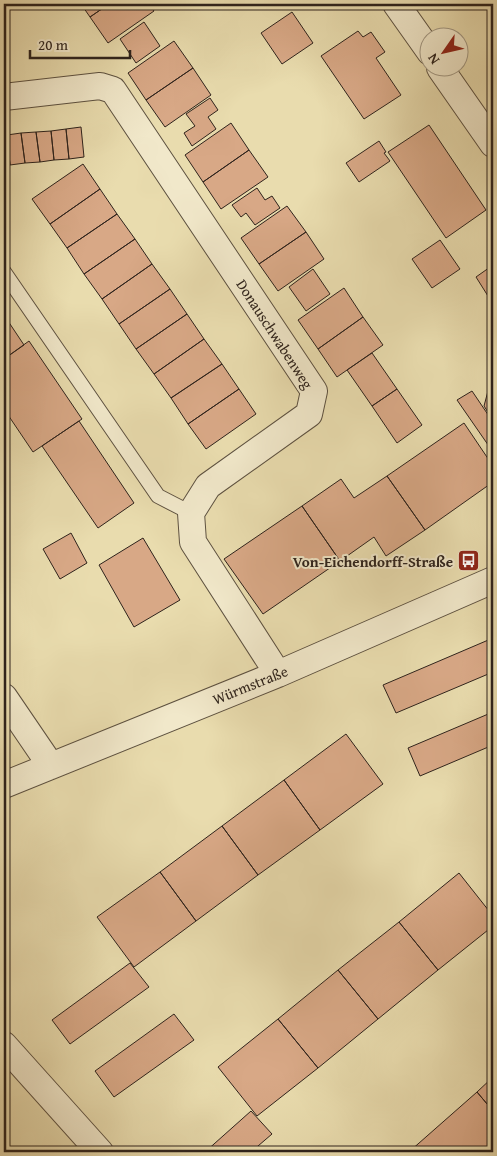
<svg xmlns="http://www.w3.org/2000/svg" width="497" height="1156" font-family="'Gentium Book Plus',serif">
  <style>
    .building { fill: #d8a886; stroke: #2e231c }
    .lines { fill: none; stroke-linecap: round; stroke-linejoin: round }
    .service-casing { stroke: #5d5140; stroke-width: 16 }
    .minor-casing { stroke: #5d5140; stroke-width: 28 }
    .service { stroke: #f1e8ca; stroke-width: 14 }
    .minor { stroke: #f1e8ca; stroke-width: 26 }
    .labels { text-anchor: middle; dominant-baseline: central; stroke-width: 4; stroke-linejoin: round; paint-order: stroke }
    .street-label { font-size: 15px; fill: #2e231c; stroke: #f1e8ca }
    .poi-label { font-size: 15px; font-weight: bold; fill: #2e231c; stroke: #f1e8ca; text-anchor: end }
  </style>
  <rect width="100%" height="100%" fill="#e9dcae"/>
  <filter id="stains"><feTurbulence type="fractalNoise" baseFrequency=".004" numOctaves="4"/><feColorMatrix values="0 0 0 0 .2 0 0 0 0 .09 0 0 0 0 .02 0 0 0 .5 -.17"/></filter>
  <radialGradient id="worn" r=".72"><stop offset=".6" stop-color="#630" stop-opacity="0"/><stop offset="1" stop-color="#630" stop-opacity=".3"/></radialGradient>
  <!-- building -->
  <path class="building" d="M81,4h28l-19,13z
    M109,4h40l5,7 -46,32 -18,-26z
    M292,12l21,31 -31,21 -21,-31z
    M144,22l16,24 -24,17 -16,-24z
    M358,31l5,6 8,-5 14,20 -9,6 25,37 -37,24 -43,-63z
    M174,41l19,27 -47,32 -18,-27z
    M193,68l18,27 -46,32 -19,-27z
    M210,98l8,12 -10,7 8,12 -24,17 -8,-13 11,-7 -9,-12z
    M231,123l18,27 -46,32 -18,-27z
    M429,125l57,85 -40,28 -58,-86z
    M81,127l3,30 -15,2 -3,-30z
    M66,129l3,30 -15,1 -3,-29z
    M51,131l3,29 -14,2 -4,-30z
    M36,132l4,30 -15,1 -4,-30z
    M21,133l4,30 -15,2 -3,-30z
    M7,135l3,30 -6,1v-30z
    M379,141l7,11 -2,1 6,8 -31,21 -13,-19z
    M249,150l19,27 -47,32 -18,-27z
    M83,164l17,25 -50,35 -18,-25z
    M257,188l8,12 7,-4 8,12 -25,17 -9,-12 -5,4 -9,-12z
    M100,189l17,25 -50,34 -17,-24z
    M287,206l19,26 -47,32 -18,-26z
    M117,214l18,25 -51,35 -17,-26z
    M306,232l18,27 -46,32 -19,-27z
    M135,239l17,25 -50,35 -18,-25z
    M440,240l20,29 -28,19 -20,-29z
    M152,264l18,25 -51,35 -17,-25z
    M493,265v39l-17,-27z
    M313,269l17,25 -24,17 -17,-24z
    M344,288l19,29 -45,32 -20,-29z
    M170,289l17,25 -51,35 -17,-25z
    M187,314l17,25 -50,35 -18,-25z
    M4,315l20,30 -20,14z
    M363,317l20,28 -46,32 -19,-28z
    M204,339l18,25 -51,34 -17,-24z
    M29,341l53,78 -49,33 -29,-43v-50z
    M372,353l25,36 -25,17 -25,-36z
    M222,364l17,25 -51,35 -17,-26z
    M493,388v11l-5,-8z
    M239,389l17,25 -50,35 -18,-25z
    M397,389l25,36 -25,18 -25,-37z
    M472,391l21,31v30l-36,-52z
    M488,391l5,8v21l-9,-14z
    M79,421l55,82 -36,25 -56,-82z
    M464,423l29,43v16l-68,48 -38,-54z
    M387,476l38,54 -39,26 -12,-19 -34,24 -38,-55 39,-27 13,19z
    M302,506l38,55 -77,53 -39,-55z
    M71,533l16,30 -27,16 -17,-30z
    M143,538l37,62 -46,27 -35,-62z
    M493,638v34l-97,41 -13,-28z
    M493,712v33l-73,31 -12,-28z
    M346,734l37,50 -63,46 -36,-50z
    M284,780l36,50 -62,45 -36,-49z
    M222,826l36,49 -62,46 -36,-49z
    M160,872l36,49 -62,46 -37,-50z
    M459,873l34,43v10l-55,44 -39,-48z
    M399,922l39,48 -60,49 -40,-49z
    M130,963l19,24 -79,57 -18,-24z
    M338,970l40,49 -60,49 -40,-49z
    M174,1014l20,26 -80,57 -19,-26z
    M278,1019l40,49 -61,48 -39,-49z
    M493,1077v34l-16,-19z
    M477,1092l16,19v35l-7,6h-74l-2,-1z
    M251,1111l21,23 -21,18h-46z"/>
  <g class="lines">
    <defs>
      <path id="service" d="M4,272l154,224 33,17"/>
      <path id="minor" d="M396,4l34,48
        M440,68l53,76
        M4,97l96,-11 13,4 201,301 -5,23 -101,72 -17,27 2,29 85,132
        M4,697l47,69
        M4,785l274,-111 215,-94
        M4,1045l96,107"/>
    </defs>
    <!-- service casing -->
    <use href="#service" class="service-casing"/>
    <!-- minor casing -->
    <use href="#minor" class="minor-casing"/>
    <!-- service -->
    <use href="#service" class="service"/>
    <!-- minor -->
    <use href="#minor" class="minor"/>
  </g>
  <!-- icons -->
  <defs>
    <symbol id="bus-square" viewBox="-11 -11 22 22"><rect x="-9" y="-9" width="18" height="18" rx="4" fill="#8f2418" stroke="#f1e8ca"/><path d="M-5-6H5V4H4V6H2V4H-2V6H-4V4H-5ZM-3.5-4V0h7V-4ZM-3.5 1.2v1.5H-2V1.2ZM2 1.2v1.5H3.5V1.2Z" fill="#fff"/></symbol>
  </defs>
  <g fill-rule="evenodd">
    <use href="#bus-square" x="456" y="548" width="25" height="25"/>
  </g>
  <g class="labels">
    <!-- street labels -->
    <g class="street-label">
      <text transform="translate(275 334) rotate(57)">Donauschwabenweg</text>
      <text transform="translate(250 685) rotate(-22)">Würmstraße</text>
    </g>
    <!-- poi labels -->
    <g class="poi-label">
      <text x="453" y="561">Von-Eichendorff-Straße</text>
    </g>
  </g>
  <!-- margin -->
  <rect width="497" height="1156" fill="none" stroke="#e9dcae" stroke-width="20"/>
  <rect x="5" y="5" width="487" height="1146" fill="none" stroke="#2e231c" stroke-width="2.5"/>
  <rect x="10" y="10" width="477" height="1136" fill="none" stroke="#2e231c"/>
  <!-- north arrow -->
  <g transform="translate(444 52) rotate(236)"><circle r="24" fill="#f1e8ca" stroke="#a39984"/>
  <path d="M0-4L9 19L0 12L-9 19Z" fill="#8f2418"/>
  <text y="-8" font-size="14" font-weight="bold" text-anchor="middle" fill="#2e231c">N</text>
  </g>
  <!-- scale -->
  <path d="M30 50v8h100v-8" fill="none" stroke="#2e231c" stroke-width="2.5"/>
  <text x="38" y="50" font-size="15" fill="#2e231c" stroke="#f1e8ca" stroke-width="4" paint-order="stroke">20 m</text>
  <rect width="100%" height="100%" filter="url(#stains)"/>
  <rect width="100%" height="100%" fill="url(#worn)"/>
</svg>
